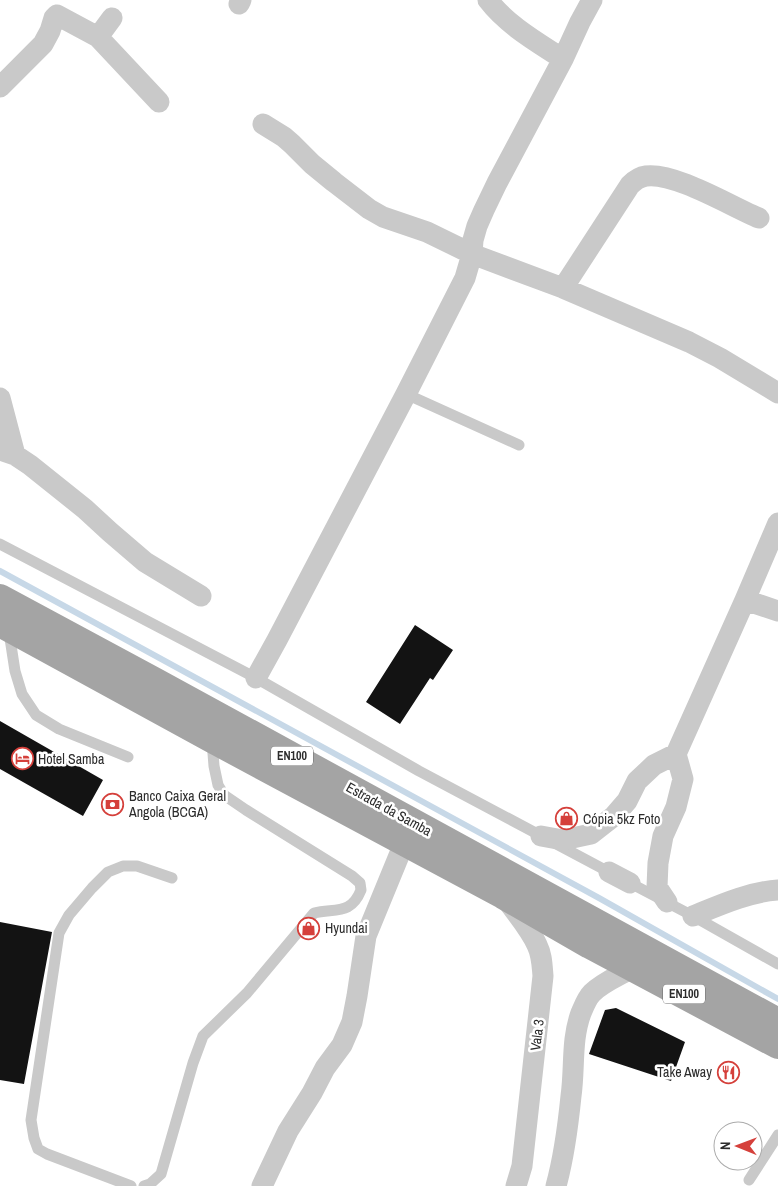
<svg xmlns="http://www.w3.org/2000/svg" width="778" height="1186" font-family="'Archivo Narrow',sans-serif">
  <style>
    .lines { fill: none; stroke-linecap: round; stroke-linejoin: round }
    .stream { stroke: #c7d8e7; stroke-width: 6 }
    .building { fill: #131313 }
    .service { stroke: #c9c9c9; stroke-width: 11 }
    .minor { stroke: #c9c9c9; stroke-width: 21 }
    .primary { stroke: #a4a4a4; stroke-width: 28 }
    .labels { text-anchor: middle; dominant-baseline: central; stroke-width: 5; stroke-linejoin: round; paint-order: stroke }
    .shield { fill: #fff; stroke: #6b6b6b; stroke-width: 1 }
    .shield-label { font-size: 12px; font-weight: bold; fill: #2c2c2c }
    .poi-label { font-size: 14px; fill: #2c2c2c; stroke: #fff; text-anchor: start }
    .street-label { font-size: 14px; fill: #2c2c2c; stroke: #fff }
  </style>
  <rect width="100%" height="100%" fill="#fff"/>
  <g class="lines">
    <!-- stream -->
    <path class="stream" d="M0,571l599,327 179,101"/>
  </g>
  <!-- building -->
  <path class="building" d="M415,625l38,25 -20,30 -3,-2 -30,46 -34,-22z
    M0,721l103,59 -20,36 -83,-47z
    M0,922l52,10 -28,152 -24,-4z
    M616,1008l69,34 -14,39 -82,-27 16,-44z"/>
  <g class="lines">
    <!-- service -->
    <path class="service" d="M406,394l113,51
      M0,544l256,134 163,93 190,101
      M9,632l6,39 7,23 14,21 23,14 69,28
      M630,883l63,33 85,48
      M749,1180l29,-45
      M131,1186l-84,-32 -9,-5 -4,-11 -3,-18 28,-187 10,-18 23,-27 16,-16 15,-6h14l35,12
      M144,1186l6,-2 11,-10 32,-111 10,-27 44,-43 67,-80c22,-5 37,2 47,-23l-1,-7 -8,-7 -106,-66 -22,-15 -6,-10 -4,-19 -2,-25"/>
    <!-- minor -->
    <path class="minor" d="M488,0c19,25 49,42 75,59
      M239,4l2,-4
      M98,37l14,-19
      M0,87l43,-43 7,-13 4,-13 3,-3 41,22 61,65
      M263,124l21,13 8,7 20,20 22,18 35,27 14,8 44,15 45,22 91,34 126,54 31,16 58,35
      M563,288l67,-103c4,-4 9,-8 16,-9 29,-4 86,31 113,42
      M0,398l15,57
      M0,450l15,5 15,10 55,44 25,23 35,30 56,34
      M745,600l33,11
      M256,678l21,-38 129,-246 59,-116 7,-24 1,-14 4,-14 7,-16 13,-27 66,-124 17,-37 12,-22
      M541,836l22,4 28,-6 23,-18 13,-15 10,-20 17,-16 22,-11
      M609,872l21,11
      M506,899c10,14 24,30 31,46 5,10 5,20 6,31l-21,190 -6,20
      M667,902l-10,-15 1,-24 5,-27 13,-29 7,-28 -7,-25 69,-154 33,-77
      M693,916c27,-11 56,-24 85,-26
      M262,1186l26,-55 24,-38 13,-25 17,-23 10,-23 5,-26 9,-60 39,-95
      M556,1186c8,-29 12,-60 15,-90 4,-28 0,-56 10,-83 3,-7 6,-15 11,-20 11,-11 29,-18 42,-26"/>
    <!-- primary -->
    <path class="primary" d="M0,598l156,84 622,340
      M0,623l212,116 291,156 87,50 188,100"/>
  </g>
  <!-- icons -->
  <defs>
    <symbol id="hotel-ring" viewBox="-11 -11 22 22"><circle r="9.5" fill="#fff" stroke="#d5403b" stroke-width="1.5"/><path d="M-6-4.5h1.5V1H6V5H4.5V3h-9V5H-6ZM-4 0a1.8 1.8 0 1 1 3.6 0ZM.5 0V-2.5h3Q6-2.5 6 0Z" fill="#d5403b"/></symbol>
    <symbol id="bank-ring" viewBox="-11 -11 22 22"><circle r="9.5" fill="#fff" stroke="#d5403b" stroke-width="1.5"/><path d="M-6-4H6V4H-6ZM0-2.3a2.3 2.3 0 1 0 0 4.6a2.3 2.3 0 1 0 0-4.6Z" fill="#d5403b"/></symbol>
    <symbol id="shop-ring" viewBox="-11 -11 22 22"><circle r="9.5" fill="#fff" stroke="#d5403b" stroke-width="1.5"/><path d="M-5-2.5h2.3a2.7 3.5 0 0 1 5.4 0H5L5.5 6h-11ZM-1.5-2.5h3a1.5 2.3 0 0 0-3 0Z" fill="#d5403b"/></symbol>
    <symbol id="restaurant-ring" viewBox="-11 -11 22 22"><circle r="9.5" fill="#fff" stroke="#d5403b" stroke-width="1.5"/><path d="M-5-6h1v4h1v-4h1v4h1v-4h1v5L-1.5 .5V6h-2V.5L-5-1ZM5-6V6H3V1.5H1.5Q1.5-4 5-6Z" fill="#d5403b"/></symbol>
  </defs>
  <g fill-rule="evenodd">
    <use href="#hotel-ring" x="10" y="746" width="25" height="25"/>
    <use href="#bank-ring" x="100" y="792" width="25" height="25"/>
    <use href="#shop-ring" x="554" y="806" width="25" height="25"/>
    <use href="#shop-ring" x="296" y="916" width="25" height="25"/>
    <use href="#restaurant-ring" x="716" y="1060" width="25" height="25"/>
  </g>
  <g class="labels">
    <!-- shield labels -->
    <g class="shield">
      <rect x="271" y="746.5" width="42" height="19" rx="4"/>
      <rect x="663" y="984.5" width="42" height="19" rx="4"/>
    </g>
    <g class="shield-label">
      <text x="292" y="756">EN100</text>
      <text x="684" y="994">EN100</text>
    </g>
    <!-- poi labels -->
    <g class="poi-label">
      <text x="38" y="759">Hotel Samba</text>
      <text x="129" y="796">Banco Caixa Geral<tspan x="129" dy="16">Angola (BCGA)</tspan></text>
      <text x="583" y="819">Cópia 5kz Foto</text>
      <text x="325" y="928">Hyundai</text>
      <text x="712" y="1072" text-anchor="end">Take Away</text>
    </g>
    <!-- street labels -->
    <g class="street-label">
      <text transform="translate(389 809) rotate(29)">Estrada da Samba</text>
      <text transform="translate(537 1035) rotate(-83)">Vala 3</text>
    </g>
  </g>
  <!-- north arrow -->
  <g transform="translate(738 1146) rotate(271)"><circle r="24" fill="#ffffff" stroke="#ababab"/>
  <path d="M0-4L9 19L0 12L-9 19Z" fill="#d5403b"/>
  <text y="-8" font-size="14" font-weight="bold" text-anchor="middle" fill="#2c2c2c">N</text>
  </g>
</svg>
